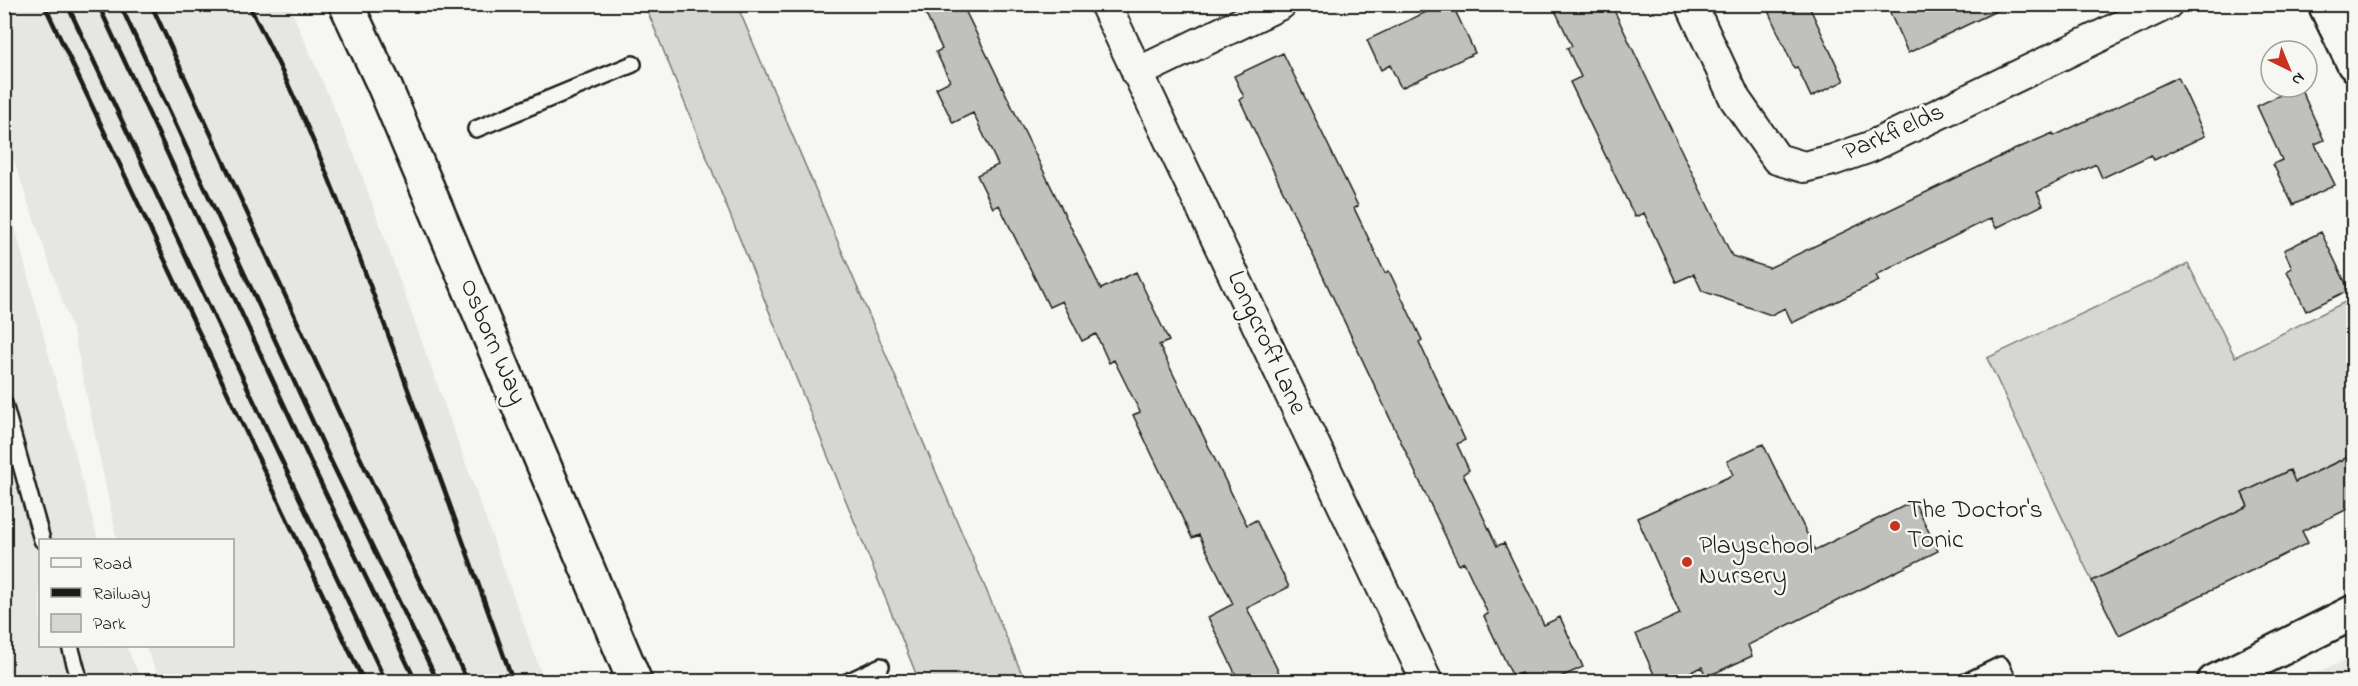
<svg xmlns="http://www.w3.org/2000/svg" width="2358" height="686" font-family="'Indie Flower',sans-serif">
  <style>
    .built { fill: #e6e6e2 }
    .green { fill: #d6d6d2; stroke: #797977; stroke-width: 1.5 }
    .building { fill: #c0c0bd; stroke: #1c1c1c; stroke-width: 1.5 }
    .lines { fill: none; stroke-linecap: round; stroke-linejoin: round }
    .lane-casing { stroke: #1c1c1c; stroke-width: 20 }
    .street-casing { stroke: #1c1c1c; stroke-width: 34 }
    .secondary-casing { stroke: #1c1c1c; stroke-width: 38 }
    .lane { stroke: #f6f6f2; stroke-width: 15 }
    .street { stroke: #f6f6f2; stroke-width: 30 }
    .secondary { stroke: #f6f6f2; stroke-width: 33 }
    .rail { stroke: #1c1c1c; stroke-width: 4.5 }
    .poi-dot { fill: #c8321e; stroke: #f6f6f2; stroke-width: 2 }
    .labels { text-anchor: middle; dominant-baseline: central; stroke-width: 5; stroke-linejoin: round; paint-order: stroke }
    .street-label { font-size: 26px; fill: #1c1c1c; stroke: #f6f6f2 }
    .poi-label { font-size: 26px; fill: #1c1c1c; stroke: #f6f6f2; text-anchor: start }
  </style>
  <rect width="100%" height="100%" fill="#f6f6f2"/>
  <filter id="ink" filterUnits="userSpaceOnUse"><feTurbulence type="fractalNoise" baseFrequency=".0167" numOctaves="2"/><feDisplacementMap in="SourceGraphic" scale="12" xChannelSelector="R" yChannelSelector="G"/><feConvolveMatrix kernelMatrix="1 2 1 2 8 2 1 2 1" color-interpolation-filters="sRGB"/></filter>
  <g filter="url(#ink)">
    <!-- built -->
    <path class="built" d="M4,5h285l67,154 188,522h-383l-16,-35h87v-106h-115l-43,-205 -69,-200z
      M4,186l94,354h-58v106h86l16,35h-137z
      M2353,657v24h-54z"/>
    <!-- green -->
    <path class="green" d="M645,5h92l288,676h-106z
      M2188,264l47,93 118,-59v156l-58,28 -6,-12 -47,23 6,13 -156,75 -105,-223z"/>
    <!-- building -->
    <path class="building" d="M921,4h41l139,285 35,-17 33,69 -10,4 88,180 9,-5 33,67 -42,21 36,73h-44l-31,-64 25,-13 -34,-69 -7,3 -59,-123 7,-3 -26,-52 -5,3 -13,-29 -14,7 -20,-40 -13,6 -50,-102 -6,3 -16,-33 21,-10 -25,-52 -20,10 -17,-35 14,-7 -14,-29 6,-3z
      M1443,4h9l23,49 -74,35 -11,-23 -9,5 -14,-30z
      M1552,4h59l121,252 37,12 247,-119 37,-16 1,3 124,-59 27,59 -51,24 -3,-5 -49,23 -6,-14 -59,28 6,13 -47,23 -5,-10 -115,57 3,6 -87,42 -7,-15 -14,7 -69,-24 -8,-17 -18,8 -32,-69 -9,4 -65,-135 11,-5 -14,-29 5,-2z
      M1765,4h43l36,77 -33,16 -14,-30 -3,1z
      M1886,4h125l-103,49z
      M1283,53l75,153 -4,2 31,65 4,-2 33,69 -3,2 46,98 -8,4 12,26 -6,4 34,72 7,-3 40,82 16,-8 23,50 -31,14h-27l-4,-8 -8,4 -29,-61 4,-2 -24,-52 -5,3 -219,-465 4,-3 -10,-21z
      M2297,87h3l24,53 -9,4 20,41 -42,20 -20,-41 9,-4 -25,-54z
      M2321,232l28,58 -43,21 -19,-40 5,-3 -8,-18z
      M1763,444l52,106 99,-49 24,50 -190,94 4,11 -46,21 -4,-10 -32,14h-13l-21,-47 44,-20 -43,-96 96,-43 -6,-14z
      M2354,454v52l-52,25 6,12 -189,92 -27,-54 156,-75 -6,-13 48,-23 5,12z"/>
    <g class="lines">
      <defs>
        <path id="lane" d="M476,129l157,-65
          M4,404l38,136
          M70,646l10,36
          M847,682l34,-16
          M1966,682l35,-17 8,17"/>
        <path id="street" d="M1105,4l322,678
          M1691,4l44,95 42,60 27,8 29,-7 37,-13 297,-143
          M1137,73l144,-69"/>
        <path id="secondary" d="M346,4l38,81 251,597
          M2325,4l29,60
          M2214,682l140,-70"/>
      </defs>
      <!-- lane casing -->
      <use href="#lane" class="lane-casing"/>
      <!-- street casing -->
      <use href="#street" class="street-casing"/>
      <!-- secondary casing -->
      <use href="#secondary" class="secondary-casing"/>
      <!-- lane -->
      <use href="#lane" class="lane"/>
      <!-- street -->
      <use href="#street" class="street"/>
      <!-- secondary -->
      <use href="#secondary" class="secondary"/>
      <!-- rail -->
      <path class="rail" d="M44,4l320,678
        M67,4l319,678
        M98,4l215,463 103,215
        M120,4l209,453 109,225
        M151,4l203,441 114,237
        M248,4c61,113 104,232 148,352 39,109 79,217 117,326"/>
    </g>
  </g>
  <!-- markers -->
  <g class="poi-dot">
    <circle cx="1895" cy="526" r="6"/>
    <circle cx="1687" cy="562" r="6"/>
  </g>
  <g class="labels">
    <!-- street labels -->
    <g class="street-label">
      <text transform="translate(1894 133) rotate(-24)">Parkfields</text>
      <text transform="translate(492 342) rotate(67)">Osborn Way</text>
      <text transform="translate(1266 343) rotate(65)">Longcroft Lane</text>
    </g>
    <!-- poi labels -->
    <g class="poi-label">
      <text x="1907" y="511">The Doctor's<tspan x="1907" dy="30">Tonic</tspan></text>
      <text x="1699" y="547">Playschool<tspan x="1699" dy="30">Nursery</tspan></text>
    </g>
  </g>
  <!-- margin -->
  <rect width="2358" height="686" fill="none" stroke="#f6f6f2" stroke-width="24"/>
  <rect x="12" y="12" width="2334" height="662" fill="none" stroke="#1c1c1c" stroke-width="2" filter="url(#ink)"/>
  <!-- legend -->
  <rect x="39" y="539" width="195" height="108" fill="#f6f6f2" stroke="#9f9f9c" stroke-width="1.5"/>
  <rect x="51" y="558" width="30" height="9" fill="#f6f6f2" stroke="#9f9f9c" stroke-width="1.5"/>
  <text x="93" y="569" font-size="18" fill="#1c1c1c">Road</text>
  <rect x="51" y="588" width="30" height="9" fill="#1c1c1c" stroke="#9f9f9c" stroke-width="1.5"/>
  <text x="93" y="599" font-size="18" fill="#1c1c1c">Railway</text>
  <rect x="51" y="614" width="30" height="18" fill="#d6d6d2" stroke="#9f9f9c" stroke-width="1.5"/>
  <text x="93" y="629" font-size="18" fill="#1c1c1c">Park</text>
  <!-- north arrow -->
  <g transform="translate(2289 69) rotate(137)"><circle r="28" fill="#f6f6f2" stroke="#9f9f9c" stroke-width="1.5"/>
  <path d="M0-4.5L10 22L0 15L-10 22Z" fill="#c8321e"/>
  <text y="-9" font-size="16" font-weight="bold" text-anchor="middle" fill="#1c1c1c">N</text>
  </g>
</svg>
